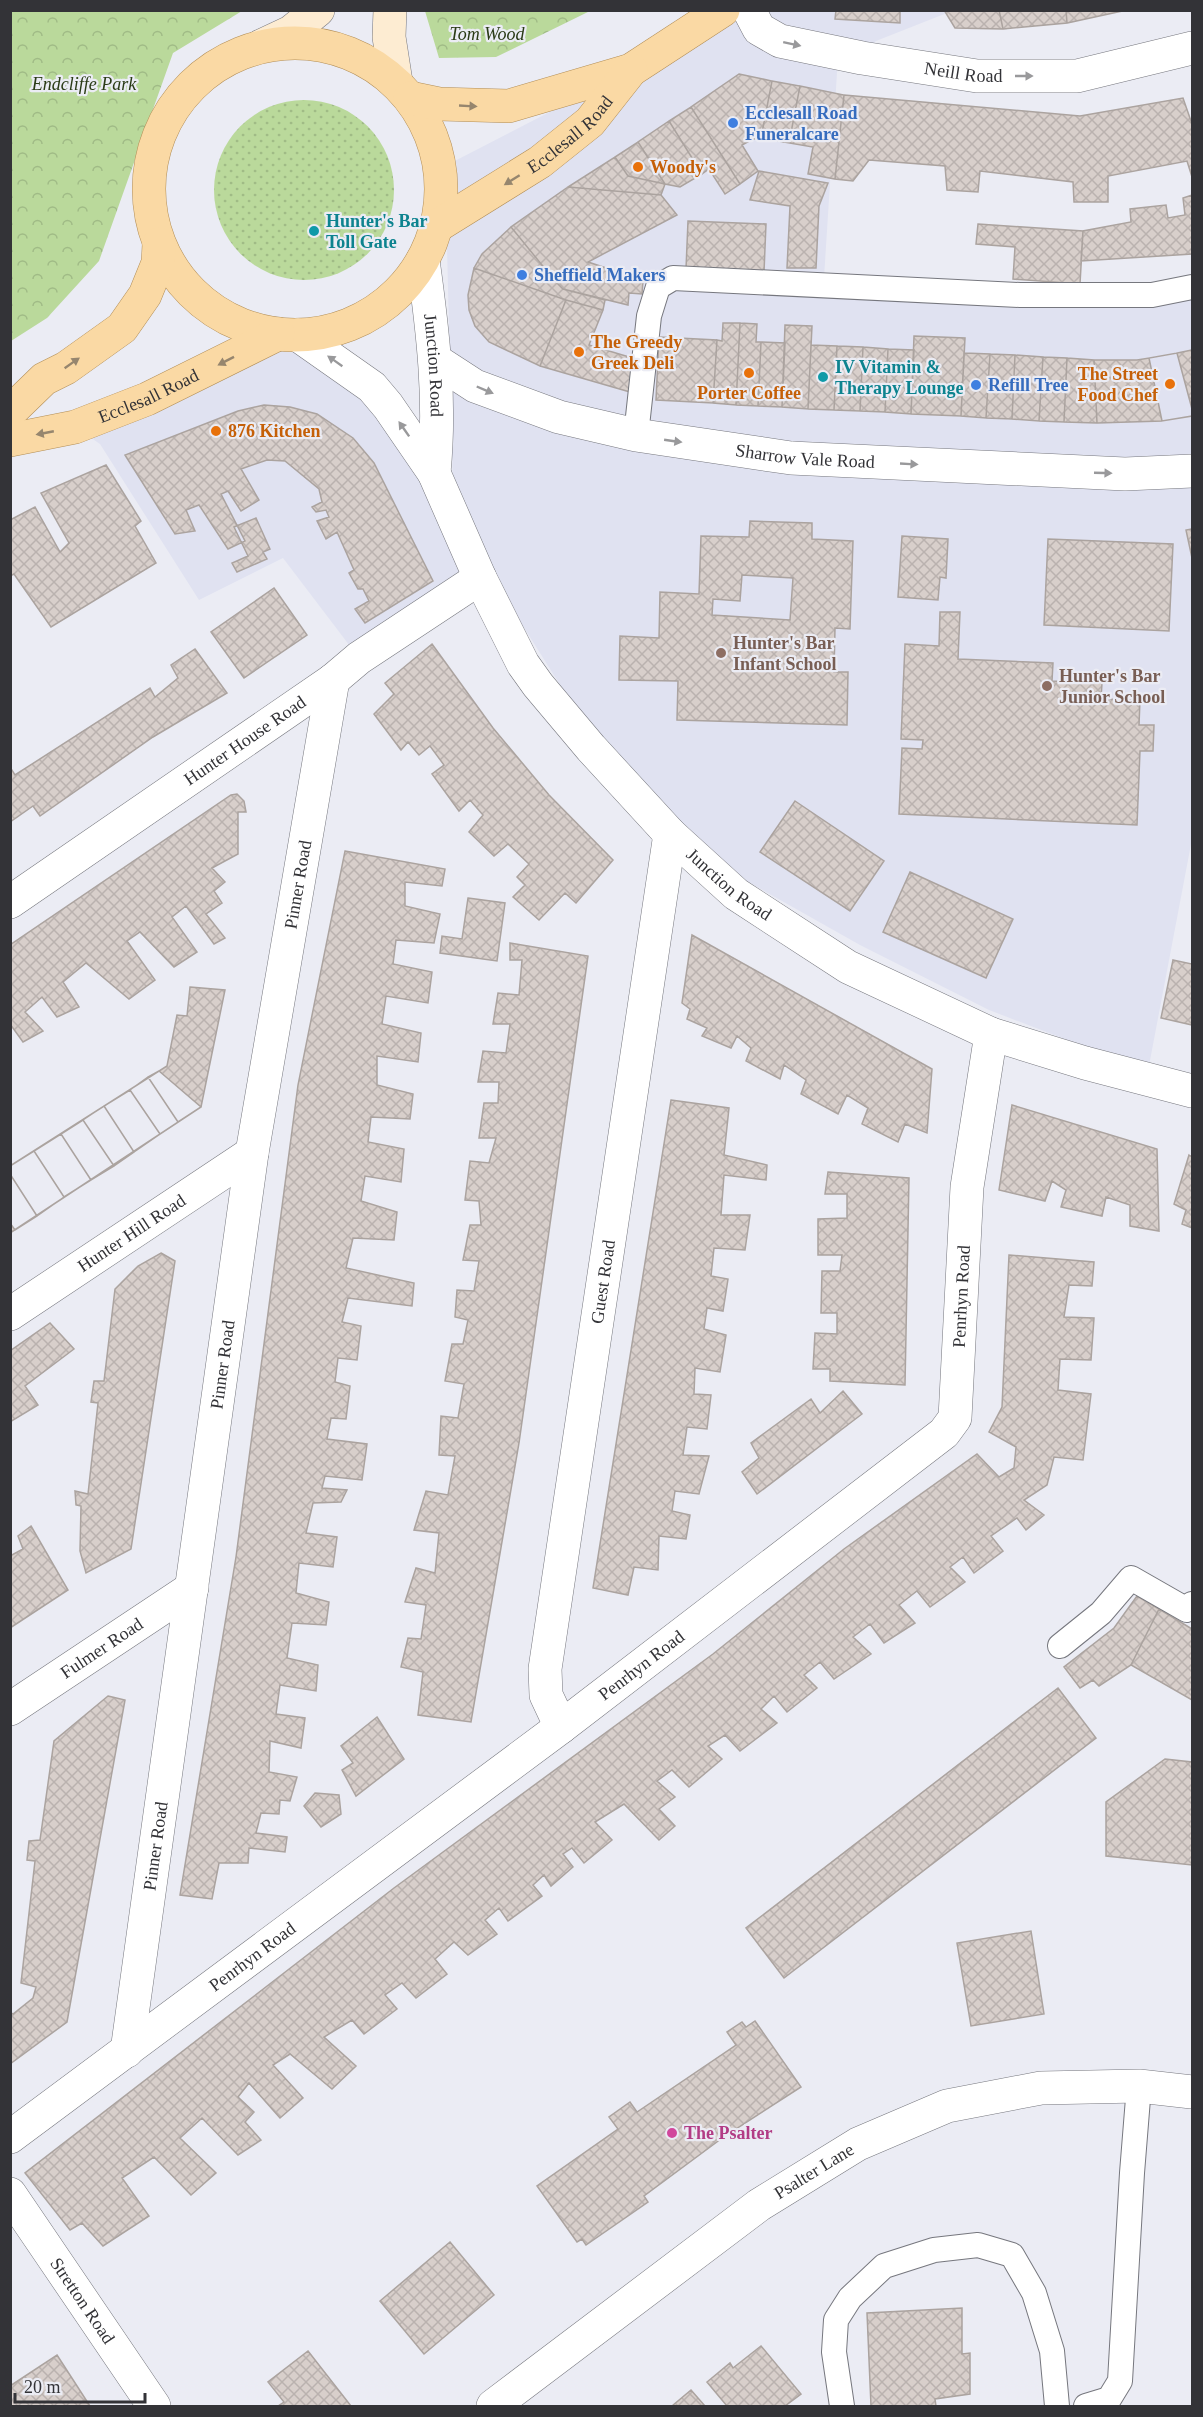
<svg xmlns="http://www.w3.org/2000/svg" width="1203" height="2417" font-family="'Times New Roman',serif">
  <style>
    .built { fill: #e0e2f1 }
    .grass { fill: url(#grass-dots) }
    .forest { fill: url(#forest-crowns) }
    .building { fill: url(#building-cross-hatch); stroke: #aba39f; stroke-width: 1.5; fill-rule: evenodd }
    .lines { fill: none; stroke-linecap: round; stroke-linejoin: round }
    .service-casing { stroke: #76777e; stroke-width: 26 }
    .minor-casing { stroke: #76777e; stroke-width: 34 }
    .tertiary-casing { stroke: #76777e; stroke-width: 34 }
    .secondary-casing { stroke: #76777e; stroke-width: 34 }
    .primary-casing { stroke: #b28e57; stroke-width: 34 }
    .service { stroke: #fff; stroke-width: 24 }
    .minor { stroke: #fff; stroke-width: 33 }
    .tertiary { stroke: #fff; stroke-width: 33 }
    .secondary { stroke: #fdecd2; stroke-width: 33 }
    .primary { stroke: #fad9a4; stroke-width: 33 }
    .oneway { fill: #99999b }
    .oneway2 { fill: #96866e }
    .shop-dot { fill: #3f7fe0; stroke: #ebecf4; stroke-width: 2 }
    .food-dot { fill: #e8710a; stroke: #ebecf4; stroke-width: 2 }
    .culture-dot { fill: #0f9aa8; stroke: #ebecf4; stroke-width: 2 }
    .education-dot { fill: #8d6e63; stroke: #ebecf4; stroke-width: 2 }
    .hotel-dot { fill: #d1479c; stroke: #ebecf4; stroke-width: 2 }
    .labels { text-anchor: middle; dominant-baseline: central; stroke-width: 4.5; stroke-linejoin: round; paint-order: stroke }
    .park-label { font-size: 18px; font-style: italic; fill: #2a3b16; stroke: #ebecf4 }
    .street-label { font-size: 18px; fill: #333337; stroke: #ebecf4 }
    .shop-label { font-size: 18px; font-weight: bold; fill: #366cbe; stroke: #ebecf4; text-anchor: start }
    .food-label { font-size: 18px; font-weight: bold; fill: #c56008; stroke: #ebecf4; text-anchor: start }
    .culture-label { font-size: 18px; font-weight: bold; fill: #0d838f; stroke: #ebecf4; text-anchor: start }
    .education-label { font-size: 18px; font-weight: bold; fill: #785e54; stroke: #ebecf4; text-anchor: start }
    .hotel-label { font-size: 18px; font-weight: bold; fill: #b23c85; stroke: #ebecf4; text-anchor: start }
  </style>
  <defs>
    <pattern id="grass-dots" width="8" height="8" patternUnits="userSpaceOnUse" patternTransform="scale(1.5)"><rect width="8" height="8" fill="#bad99b"/><path d="M2 2h.1M6 6h.1" fill="none" stroke="#a0bb86" stroke-width="1.8" stroke-linecap="round"/></pattern>
    <pattern id="forest-crowns" width="20" height="18" patternUnits="userSpaceOnUse" patternTransform="scale(1.5)"><rect width="20" height="18" fill="#bad99b"/><path d="M2 6a3 3 0 1 1 6 0M12 15a3 3 0 1 1 6 0" fill="none" stroke="#a0bb86"/></pattern>
    <pattern id="building-cross-hatch" width="8" height="8" patternUnits="userSpaceOnUse" patternTransform="scale(1.5)"><rect width="8" height="8" fill="#d8cfcb"/><path d="M0 0l8 8M0 8l8-8" fill="none" stroke="#bab2af"/></pattern>
  </defs>
  <rect width="100%" height="100%" fill="#ebecf4"/>
  <!-- built -->
  <path class="built" d="M723,11h229l-76,30 -26,20 -12,-4 -14,221 346,11 22,-7v557l-44,232 -159,-61 -129,-65 -131,-74 -138,-137 -102,-162 -36,-83 -8,-323 186,-96z
    M278,334l94,53 108,191 -121,80 -76,-100 -84,42 -99,-156 -25,-17z"/>
  <!-- grass -->
  <path class="grass" d="M214 190a90 90 0 1 1 180 0a90 90 0 1 1-180 0Z"/>
  <!-- forest -->
  <path class="forest" d="M11,10l231,1 -69,42 -74,208 -52,57 -36,23z
    M425,11v-1l165,1 -94,46 -57,1z"/>
  <!-- building -->
  <path class="building" d="M836,10h64v13l-65,-4z
    M944,10h55l4,19 -48,-1z
    M999,10h67l1,13 -64,6z
    M1066,10h61l-60,13z
    M739,74l33,7 -11,57 -8,1 -11,6 16,26 -18,13 -49,-77z
    M772,81l28,5 -11,57 -28,-5z
    M800,86l44,9 -9,84 -27,-5 5,-27 -24,-4z
    M844,95l236,21 103,-18 9,26v53l-5,-16 -79,15v26h-34l-1,-20 -93,-11 -2,21 -31,-2 -2,-24 -76,-6 -16,21 -18,-2z
    M691,107l49,77 -15,10 -16,-25 -7,5 -33,-53z
    M669,121l33,53 -22,13 -15,-3 -27,-42z
    M638,142l27,42 -37,-8 -13,-19z
    M615,157l13,19 37,8 -4,11 -93,-8z
    M759,171l69,12 -9,23 -3,62h-29l3,-62 -40,-6z
    M568,187l93,8 16,20 -89,47 55,18 -1,14 -13,-1 -1,12 -65,-16 -8,-8 -44,-54z
    M1192,195v59l-111,7 2,-30 48,-9 -1,-13 36,-4 2,13 17,-3 -2,-17z
    M688,221l78,3 -2,48 -78,-3z
    M978,224l105,7 -3,53 -67,-5 2,-32 -39,-3z
    M511,227l44,54 8,8 42,11 -2,10 -37,-10 -92,-32 8,-14z
    M474,268l92,32 -26,66 -51,-24 -14,-16 -6,-16 -1,-15z
    M566,300l37,10 -14,35 47,14 -6,33 -90,-26z
    M723,323h17l-4,82 -23,-2 4,-63 5,1z
    M740,323l17,1 -1,18h5l-3,64 -22,-1z
    M785,325l27,1 -4,83 -26,-2z
    M914,336l51,2 -4,78 -50,-2z
    M659,337l58,3 -4,63 -57,-3z
    M761,342l24,1 -3,64 -24,-1z
    M811,345l26,1 -3,64 -26,-1z
    M837,346l26,1 -3,64 -26,-1z
    M863,347l25,2 -3,63 -25,-1z
    M888,349l26,1 -3,64 -26,-2z
    M1192,350v59l-15,-56z
    M964,353l26,1 -4,64 -25,-2z
    M1177,353l15,56v7l-30,5 -13,-63z
    M1177,353l15,56v7l-30,5 -13,-63z
    M990,354l25,1 -3,64 -26,-1z
    M1015,355l28,2 -4,64 -27,-2z
    M1043,357l24,1 -3,64 -25,-1z
    M1067,358l27,2 3,63 -33,-1z
    M1149,358l13,63 -65,2 -3,-63h43z
    M264,405l26,2 27,7 36,24 21,25 59,118 -68,42 -10,-14 14,-8 -6,-12h-5l-9,-16 5,-3 -17,-38 -11,7 -9,-18 12,-4 -3,-7 -10,2 -4,-5 10,-5 -3,-13 -34,-28 -18,-1 -26,9 18,31 -18,11 -13,-20 -7,3 24,47 -17,8 -29,-44 -13,5 9,21 -20,3 -50,-79 113,-44z
    M106,465l35,56 -6,5 21,37 -105,64 -37,-53 -4,2v-56l25,-13 25,45 9,-9 -28,-50z
    M256,518l14,31 -7,3 4,7 -30,13 -5,-9 16,-7 -14,-29z
    M750,521l62,2v16l41,2 -3,88 -15,-1 -1,44h14l-1,53 -170,-5 1,-39 -59,-1 1,-44 39,2 1,-46 39,2 2,-58 48,1zM742,575l51,3 -3,42 -78,-5 1,-16 27,2z
    M1192,529v29l-6,-28z
    M902,536l46,3 -2,39 -6,-1 -2,23 -40,-3z
    M1048,539l125,5 -4,87 -125,-6z
    M274,588l33,47 -63,43 -33,-46z
    M940,612h20l-2,47 95,4 -1,18 50,2 -1,16 39,1 -1,25h15l-1,26h-13l-3,74 -238,-11 3,-66 20,1 1,-9 -22,-1 4,-95 34,2z
    M432,644l61,84 56,67 64,65 -37,43 -11,-10 -26,27 -26,-23 12,-12 -8,-8 12,-13 -21,-20 -14,12 -25,-24 14,-17 -13,-15 -11,11 -27,-37 12,-9 -14,-19 -11,9 -11,-13 -7,8 -27,-36 20,-20 -9,-11z
    M195,649l32,44 -74,44 -113,79 -7,-10 -23,16v-55l5,8 135,-87 5,9 23,-19 -7,-13z
    M237,794l7,7 2,11h-8v42l-26,14 13,14 -11,9 8,12 -16,11 19,24 -11,6 -28,-38 -14,11 25,35 -23,15 -34,-35 -13,9 28,39 -26,19 -43,-36 -23,19 16,25 -22,10 -15,-20 -17,15 18,19 -20,11 -13,-18v-79l221,-150z
    M795,801l89,60 -34,50 -90,-59z
    M345,851l100,18 -3,17 -37,-4v24l35,8 -6,29 -38,-3 -3,24 39,8 -4,31 -42,-7 -4,28 39,9 -3,29 -41,-6v29l36,9 -3,25 -39,-2 -3,25 36,7 -3,33 -36,-6 -4,25 36,11 -3,28 -41,-2 -7,30 68,15 -2,23 -64,-8 -6,24 19,4 -4,34 -19,-2 -3,24 15,4 -4,33 -15,-1 -4,21 40,5 -5,36 -37,-4 -3,12 25,2 -6,12 -28,1 -7,30 31,4 -4,30 -34,-4 -3,30 33,9 -3,23 -34,-2 -5,35 31,7 -2,26 -36,-6 -4,29 29,4 -4,30 -31,-7 -1,31 28,5 -7,24 -10,-1 -1,14 -18,-1 -5,20 31,4 -2,15 -36,-4 -1,15h-29l-7,36 -32,-4 56,-338 62,-472z
    M910,872l103,47 -27,59 -103,-46z
    M468,898l37,5 -8,58 -57,-8 2,-17 20,3z
    M692,935l240,134 -5,64 -22,-9 -7,18 -36,-18 6,-16 -21,-13 -9,19 -37,-20 5,-14 -22,-15 -4,14 -34,-18 5,-13 -14,-12 -6,12 -29,-12 5,-8 -20,-9 3,-10 -8,-6z
    M510,943l78,13 -69,487 -48,279 -53,-7 5,-43 -22,-5 7,-29 13,1 5,-34 -21,-3 11,-34 19,5 4,-40 -25,-3 12,-39 22,4 7,-39 -16,-1 2,-39 17,2 6,-34 -19,-3 7,-37h11l5,-24 -13,-3 2,-27 17,1 5,-30 -16,-1 7,-35h11l-2,-24 -14,-1 5,-39 19,2 7,-25h-17l5,-35h14l1,-21h-21l5,-31 23,2 4,-29h-17l5,-31 21,2 3,-35h-12z
    M1173,960l19,4v61l-31,-7z
    M190,987l35,3 -24,117 -191,126v-67l157,-100 10,-51 10,1z
    M159,1071l42,36 -23,15 -30,-45z
    M148,1077l30,45 -18,12 -30,-44z
    M130,1090l30,44 -26,18 -30,-46z
    M671,1100l58,8 -5,47 43,10 -1,15 -42,-5 -3,40h29l-5,35 -31,-2 -3,28 17,3 -5,32 -16,-3 -3,21 22,6 -6,37 -25,-4 -1,26 17,1 -4,34 -20,-2 -4,28 26,1 -10,38 -24,-3 -3,20 18,4 -4,24 -27,-3 -1,34 -24,-3 -6,28 -35,-7z
    M1012,1105l145,44 2,82 -29,-5v-21l-24,-8 -4,19 -41,-9 5,-17 -14,-9 -7,20 -46,-11z
    M104,1106l30,46 -20,14 -31,-46z
    M83,1120l31,46 -23,14 -30,-46z
    M61,1134l30,46 -27,17 -30,-46z
    M34,1151l30,46 -27,19 -27,-42v-8z
    M1189,1155l3,2v71l-10,-4 4,-14 -12,-6z
    M828,1172l81,6 -4,207 -75,-4v-12h-17l2,-36 22,1v-21h-16l1,-42h18l2,-16h-24v-36l29,-1v-24h-22z
    M10,1174l27,42 -22,14 -5,-7z
    M161,1253l14,8 -44,288 -45,24 -6,-22 1,-45 -5,-1 -1,-14 13,3 10,-91 -7,-1 3,-21h10l11,-92 23,-23z
    M1009,1255l85,7 -2,24 -23,-1 -5,32 30,1 -3,42 -31,-1 -2,31 33,4 -8,66 -29,-3 -7,28 -23,15 20,15 -18,15 -9,-12 -26,18 12,15 -29,22 -11,-16 -13,10 15,15 -35,25 -13,-16 -18,14 16,18 -31,20 -14,-19 -17,13 18,17 -37,25 -14,-17 -16,13 13,13 -30,24 -13,-16 -13,13 16,14 -37,28 -15,-16 -17,11 14,13 -33,28 -17,-17 -15,11 18,16 -16,12 16,17 -16,14 -35,-36 -29,18 17,18 -28,23 -12,-15 -9,6 10,13 -22,19 -7,-11 -11,10 9,11 -34,25 -9,-13 -14,12 12,14 -29,21 -14,-13 -19,17 12,15 -31,24 -14,-15 -17,12 12,14 -33,25 -12,-14 -28,17 32,29 -24,23 -42,-35 -17,11 30,33 -23,20 -31,-35 -11,14 16,15 -9,10 16,18 -23,15 -36,-37 -22,20 36,35 -25,22 -37,-38 -32,21 27,38 -46,30 -21,-23 -12,7 -45,-57 369,-285 319,-234 131,-105 133,-95 22,23 15,-9 2,-21 -27,-15 13,-25z
    M50,1323l24,26 -49,37 13,19 -28,17v-71z
    M843,1391l19,23 -105,80 -15,-22 17,-14 -8,-15 60,-44 9,14z
    M31,1526l37,64 -58,38v-72l13,-7 -5,-13z
    M1137,1596l22,13 -28,56 -32,21 -6,-6 -13,8 -16,-21 50,-39z
    M1159,1609l33,20v71l-61,-35z
    M1058,1688l38,50 -312,240 -38,-50z
    M108,1696l17,4 -58,322 -57,42v-52l3,2 20,-16 3,-11 -15,-4 14,-122 -8,-1 2,-19 11,-1 14,-99z
    M377,1717l27,42 -48,37 -14,-26 11,-7 -12,-17z
    M1165,1759l27,3v103l-86,-9v-54z
    M315,1793l24,2 2,19 -20,13 -17,-21z
    M1031,1931l13,83 -73,12 -14,-83z
    M755,2021l46,66 -76,49 -81,60 4,6 -62,43 -4,-6 -5,3 -40,-56 81,-57 -9,-12 21,-15 7,10 99,-67 -9,-13 15,-10 4,5z
    M450,2242l44,53 -70,59 -44,-53z
    M962,2308v46l8,-1v41l-35,5 1,7h-65l-4,-93z
    M761,2346l40,48 -16,12h-58l-20,-24 23,-19 3,5z
    M308,2351l43,55h-73l6,-4 -16,-20z
    M57,2355l33,51h-80v-20z
    M691,2390l14,16h-33z"/>
  <g class="lines">
    <defs>
      <path id="service" d="M636,435l13,-119 9,-29 15,-9 347,17h132l40,-8
        M1060,1646l41,-33 30,-35 56,32 5,-6
        M842,2406l-8,-54 2,-32 14,-22 34,-32 50,-16 44,-5 34,10 22,38 18,58 5,55
        M1086,2406l23,-7 11,-18 12,-208 7,-87"/>
      <g id="minor">
        <path id="s1" d="M749,10l10,19 21,12 82,17 115,18h100l115,-28"/>
        <path id="s2" d="M10,902l323,-222 26,-22 121,-80"/>
        <path id="s3" d="M10,1314l242,-161"/>
        <path id="s4" d="M10,1709l182,-121"/>
        <path id="s5" d="M561,1727l-15,-32 -1,-26 125,-835"/>
        <path id="s6" d="M127,2051l125,-898 81,-473"/>
        <path id="s7" d="M10,2137l551,-410 383,-294 11,-15 12,-231 24,-153"/>
        <path id="s8" d="M10,2194l144,212"/>
      </g>
      <g id="tertiary">
        <path id="s9" d="M423,260c10,72 18,140 11,213"/>
        <path id="s10" d="M298,335l74,52 16,19 46,67 46,105 43,86 15,21 53,63 79,86 66,60 112,73 143,67 94,29 107,28"/>
        <path id="s11" d="M435,360l40,26 84,31 77,18 155,23 334,16 67,-3"/>
        <path id="s12" d="M493,2406l266,-201 99,-61 89,-38 94,-18 98,-2 53,6"/>
      </g>
      <path id="secondary" d="M390,10l-1,27 7,45
        M261,46l30,-14 27,-22"/>
      <g id="primary">
        <circle cx="295" cy="189" r="146"/>
        <path d="M410,98l29,6 70,2 122,-36 92,-60"/>
        <path id="s13" d="M437,226l103,-64 50,-40 41,-52"/>
        <path d="M10,412l34,-33 22,-11 56,-40 23,-33 13,-32 1,-19"/>
        <path id="s14" d="M10,440l65,-13 72,-28 131,-65"/>
      </g>
    </defs>
    <!-- service casing -->
    <use href="#service" class="service-casing"/>
    <!-- minor casing -->
    <use href="#minor" class="minor-casing"/>
    <!-- tertiary casing -->
    <use href="#tertiary" class="tertiary-casing"/>
    <!-- secondary casing -->
    <use href="#secondary" class="secondary-casing"/>
    <!-- primary casing -->
    <use href="#primary" class="primary-casing"/>
    <!-- service -->
    <use href="#service" class="service"/>
    <!-- minor -->
    <use href="#minor" class="minor"/>
    <!-- tertiary -->
    <use href="#tertiary" class="tertiary"/>
    <!-- secondary -->
    <use href="#secondary" class="secondary"/>
    <!-- primary -->
    <use href="#primary" class="primary"/>
  </g>
  <!-- one-way arrows -->
  <defs><path id="oneway-solid" d="M-6-.8H1V-3.2L6.5 0L1 3.2V.8H-6Z" transform="scale(1.5)"/></defs>
  <g class="oneway">
    <use href="#oneway-solid" transform="translate(792 44) rotate(12)"/>
    <use href="#oneway-solid" transform="translate(1024 76)"/>
    <use href="#oneway-solid" transform="translate(335 361) rotate(-145)"/>
    <use href="#oneway-solid" transform="translate(485 390) rotate(23)"/>
    <use href="#oneway-solid" transform="translate(404 429) rotate(-125)"/>
    <use href="#oneway-solid" transform="translate(673 441) rotate(8)"/>
    <use href="#oneway-solid" transform="translate(909 464) rotate(3)"/>
    <use href="#oneway-solid" transform="translate(1103 473) rotate(2)"/>
  </g>
  <g class="oneway2">
    <use href="#oneway-solid" transform="translate(468 106) rotate(3)"/>
    <use href="#oneway-solid" transform="translate(512 180) rotate(148)"/>
    <use href="#oneway-solid" transform="translate(226 361) rotate(153)"/>
    <use href="#oneway-solid" transform="translate(72 363) rotate(-35)"/>
    <use href="#oneway-solid" transform="translate(45 433) rotate(169)"/>
  </g>
  <!-- markers -->
  <g class="shop-dot">
    <circle cx="733" cy="123" r="6"/>
    <circle cx="522" cy="275" r="6"/>
    <circle cx="976" cy="385" r="6"/>
  </g>
  <g class="food-dot">
    <circle cx="638" cy="167" r="6"/>
    <circle cx="579" cy="352" r="6"/>
    <circle cx="749" cy="373" r="6"/>
    <circle cx="1170" cy="384" r="6"/>
    <circle cx="216" cy="431" r="6"/>
  </g>
  <g class="culture-dot">
    <circle cx="314" cy="231" r="6"/>
    <circle cx="823" cy="377" r="6"/>
  </g>
  <g class="education-dot">
    <circle cx="721" cy="653" r="6"/>
    <circle cx="1047" cy="686" r="6"/>
  </g>
  <circle class="hotel-dot" cx="672" cy="2133" r="6"/>
  <g class="labels">
    <!-- park labels -->
    <g class="park-label">
      <text x="487" y="34">Tom Wood</text>
      <text x="84" y="84">Endcliffe Park</text>
    </g>
    <!-- street labels -->
    <g class="street-label">
      <text stroke="none"><textPath href="#s1" startOffset="232">Neill Road</textPath></text>
      <text stroke="none"><textPath href="#s13" startOffset="162">Ecclesall Road</textPath></text>
      <text stroke="none"><textPath href="#s9" startOffset="106">Junction Road</textPath></text>
      <text stroke="none"><textPath href="#s14" startOffset="146">Ecclesall Road</textPath></text>
      <text stroke="none"><textPath href="#s11" startOffset="387">Sharrow Vale Road</textPath></text>
      <text stroke="none"><textPath href="#s2" startOffset="285">Hunter House Road</textPath></text>
      <text stroke="none"><textPath href="#s10" startOffset="710">Junction Road</textPath></text>
      <text stroke="none"><textPath href="#s6" startOffset="1179">Pinner Road</textPath></text>
      <text stroke="none"><textPath href="#s3" startOffset="146">Hunter Hill Road</textPath></text>
      <text stroke="none"><textPath href="#s5" startOffset="453">Guest Road</textPath></text>
      <text stroke="none"><textPath href="#s7" startOffset="1310">Penrhyn Road</textPath></text>
      <text stroke="none"><textPath href="#s6" startOffset="693">Pinner Road</textPath></text>
      <text stroke="none"><textPath href="#s4" startOffset="110">Fulmer Road</textPath></text>
      <text stroke="none"><textPath href="#s7" startOffset="788">Penrhyn Road</textPath></text>
      <text stroke="none"><textPath href="#s6" startOffset="207">Pinner Road</textPath></text>
      <text stroke="none"><textPath href="#s7" startOffset="302">Penrhyn Road</textPath></text>
      <text stroke="none"><textPath href="#s12" startOffset="398">Psalter Lane</textPath></text>
      <text stroke="none"><textPath href="#s8" startOffset="129">Stretton Road</textPath></text>
    </g>
    <!-- shop labels -->
    <g class="shop-label">
      <text x="745" y="113">Ecclesall Road<tspan x="745" dy="21">Funeralcare</tspan></text>
      <text x="534" y="275">Sheffield Makers</text>
      <text x="988" y="385">Refill Tree</text>
    </g>
    <!-- food labels -->
    <g class="food-label">
      <text x="650" y="167">Woody's</text>
      <text x="591" y="342">The Greedy<tspan x="591" dy="21">Greek Deli</tspan></text>
      <text x="1158" y="374" text-anchor="end">The Street<tspan x="1158" dy="21">Food Chef</tspan></text>
      <text x="749" y="393" text-anchor="middle">Porter Coffee</text>
      <text x="228" y="431">876 Kitchen</text>
    </g>
    <!-- culture labels -->
    <g class="culture-label">
      <text x="326" y="221">Hunter's Bar<tspan x="326" dy="21">Toll Gate</tspan></text>
      <text x="835" y="367">IV Vitamin &amp;<tspan x="835" dy="21">Therapy Lounge</tspan></text>
    </g>
    <!-- education labels -->
    <g class="education-label">
      <text x="733" y="643">Hunter's Bar<tspan x="733" dy="21">Infant School</tspan></text>
      <text x="1059" y="676">Hunter's Bar<tspan x="1059" dy="21">Junior School</tspan></text>
    </g>
    <!-- hotel labels -->
    <g class="hotel-label">
      <text x="684" y="2133">The Psalter</text>
    </g>
  </g>
  <!-- border -->
  <rect width="1203" height="2417" fill="none" stroke="#333337" stroke-width="24"/>
  <!-- scale -->
  <path d="M15 2393v9h130v-9" fill="none" stroke="#333337" stroke-width="3"/>
  <text x="24" y="2393" font-size="18" fill="#333337" stroke="#ebecf4" stroke-width="4.5" paint-order="stroke">20 m</text>
</svg>
